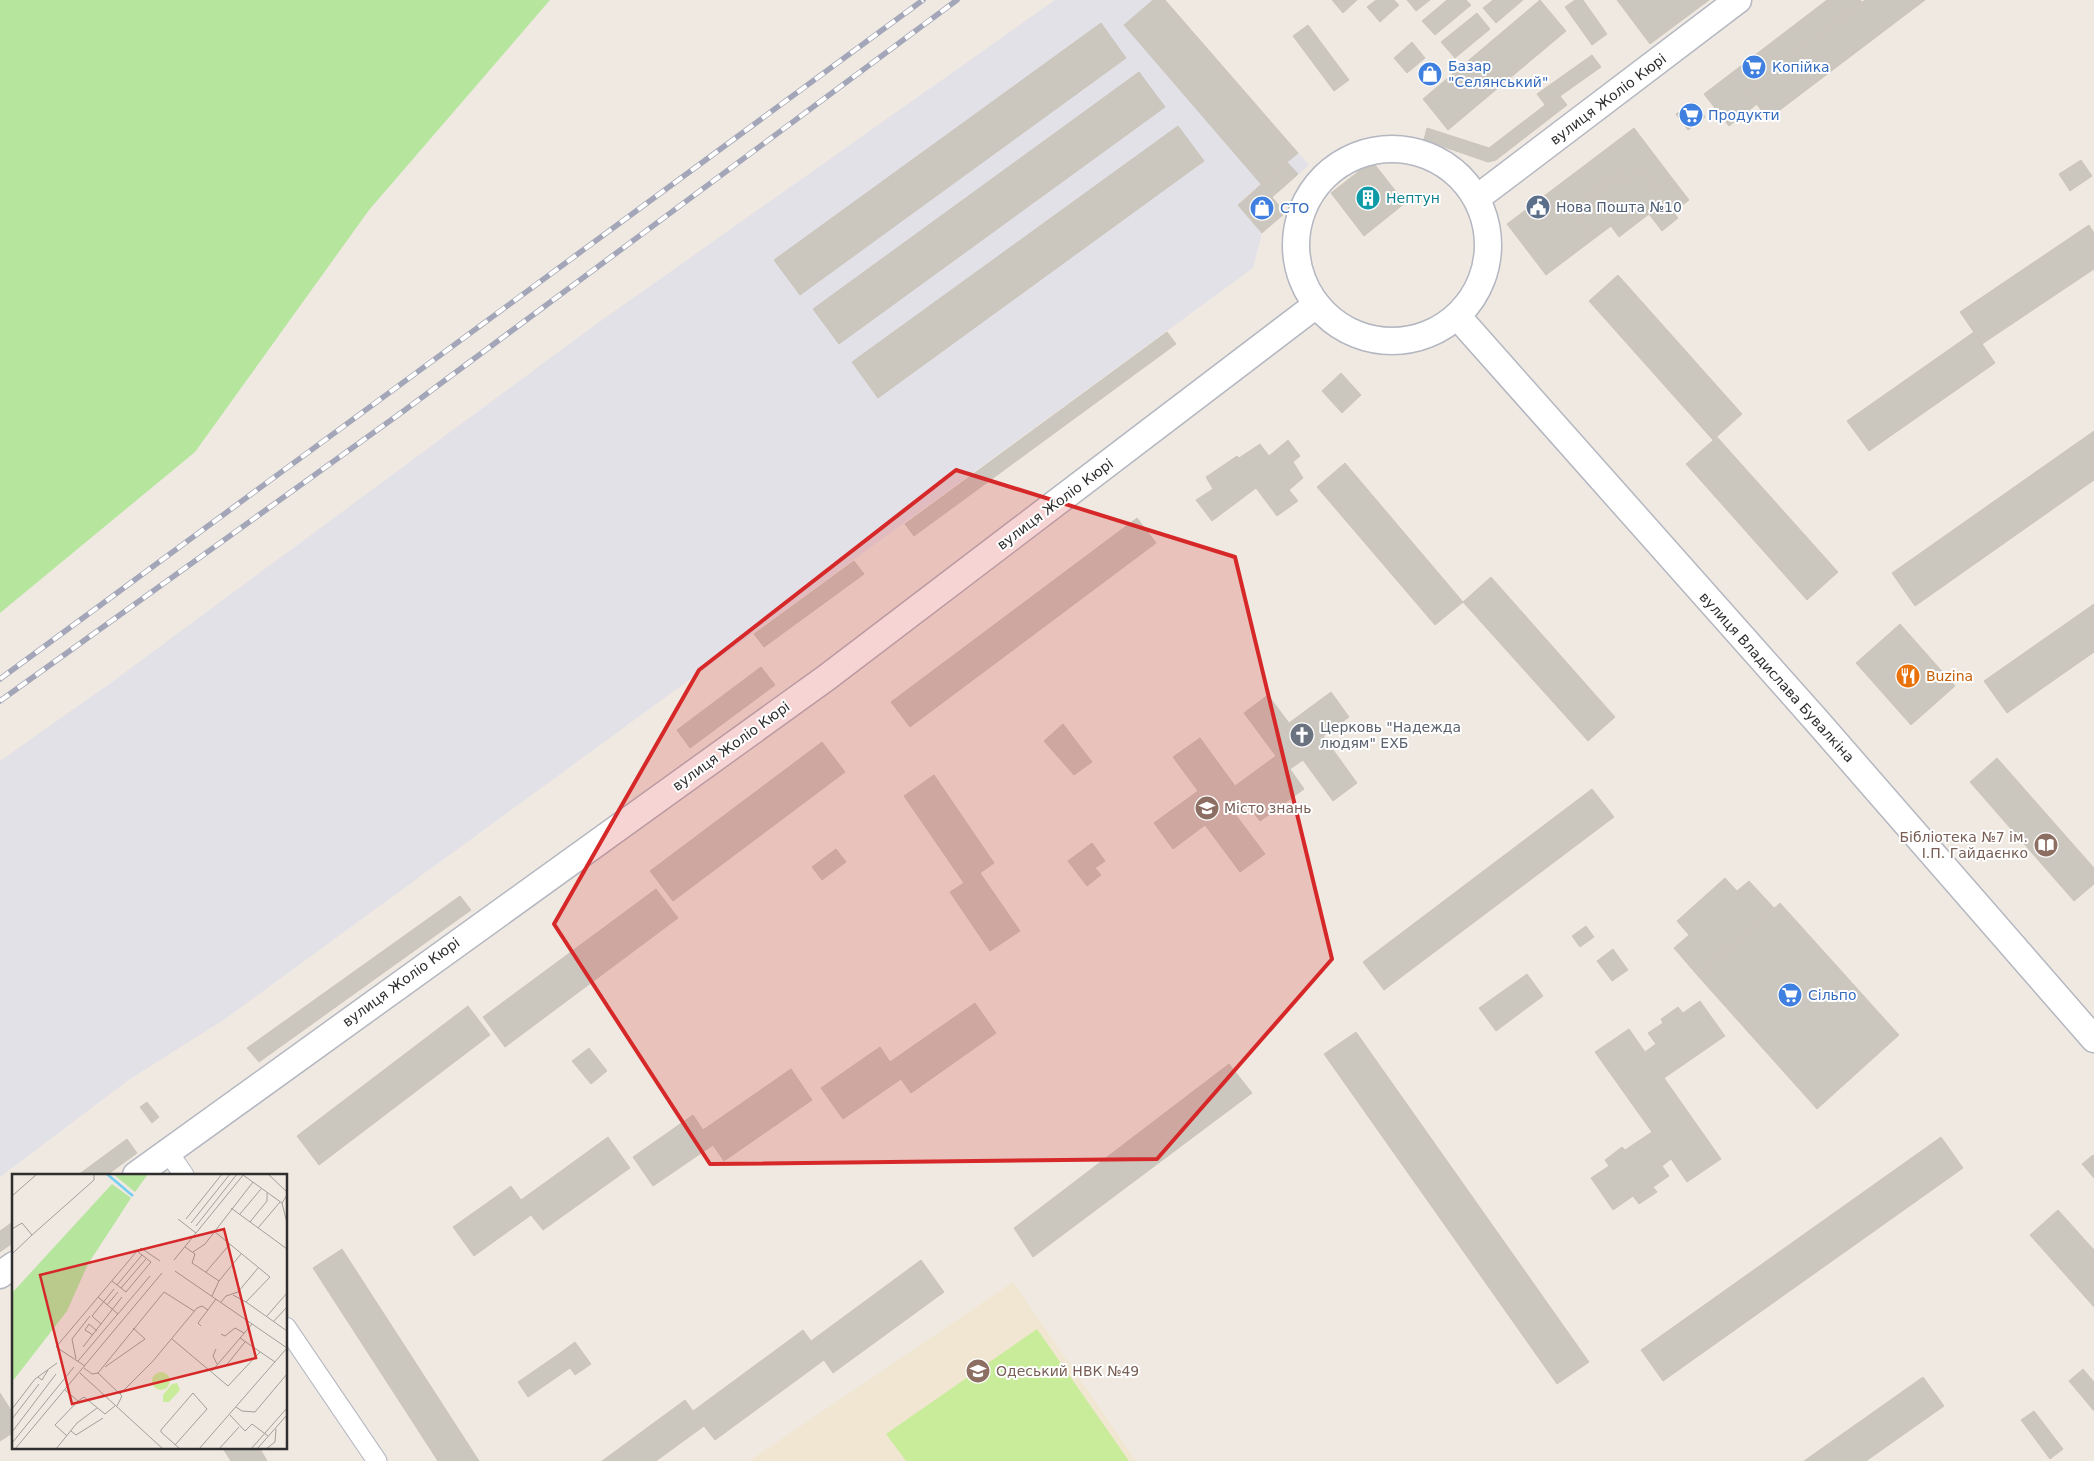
<svg xmlns="http://www.w3.org/2000/svg" width="2094" height="1461" font-family="'DejaVu Sans',sans-serif">
  <style>
    .industrial { fill: #e3e1e8 }
    .education { fill: #f0e6d1 }
    .green { fill: #b6e59e }
    .pitch { fill: #c9ec9a }
    .building { fill: #cbc7bf; stroke: #cbc5ba }
    .lines { fill: none; stroke-linecap: round; stroke-linejoin: round }
    .street-casing { stroke: #b4b7c1; stroke-width: 21 }
    .secondary-casing { stroke: #b4b7c1; stroke-width: 29 }
    .street { stroke: #fff; stroke-width: 19 }
    .secondary { stroke: #fff; stroke-width: 26 }
    .rail-casing { stroke: #a3a6b8; stroke-width: 5.5 }
    .rail { stroke: #fff; stroke-width: 4; stroke-dasharray: 11; stroke-linecap: butt }
    .marked { fill: #d62828; fill-opacity: 0.2; stroke: #d62828; stroke-width: 4; stroke-linejoin: round }
    .labels { text-anchor: middle; dominant-baseline: central; stroke-width: 4; stroke-linejoin: round; paint-order: stroke }
    .shop-label { font-size: 14px; fill: #366cbe; stroke: #fff; text-anchor: start }
    .street-label { font-size: 14px; fill: #2e2e2e; stroke: #fff }
    .culture-label { font-size: 14px; fill: #0d838f; stroke: #fff; text-anchor: start }
    .service-label { font-size: 14px; fill: #4e5e75; stroke: #fff; text-anchor: start }
    .food-label { font-size: 14px; fill: #c56008; stroke: #fff; text-anchor: start }
    .worship-label { font-size: 14px; fill: #5b616d; stroke: #fff; text-anchor: start }
    .education-label { font-size: 14px; fill: #785e54; stroke: #fff; text-anchor: start }
    .inset-river { fill: none; stroke: #75cff0; stroke-width: 2.5 }
    .inset-road { fill: none; stroke: #a29e99; stroke-width: 1 }
    .view { fill: #d62828; fill-opacity: 0.15; stroke: #d62828; stroke-width: 2.5 }
    .inset-edge { fill: none; stroke: #2e2e2e; stroke-width: 2.5 }
  </style>
  <rect width="100%" height="100%" fill="#efe9e1"/>
  <!-- industrial -->
  <path class="industrial" d="M1055,0h110l144,165 -23,20 -11,-13 -37,32 24,29 -9,35 -1028,751 -95,60 -130,98v-416l112,-79 483,-357z"/>
  <!-- education -->
  <path class="education" d="M1013,1282l123,179h-387z"/>
  <!-- green -->
  <path class="green" d="M0,0h550l-181,210 -174,242 -195,161z"/>
  <!-- pitch -->
  <path class="pitch" d="M1037,1329l92,132h-223l-20,-27z"/>
  <!-- building -->
  <path class="building" d="M1153,0h12l133,153 -37,31 -137,-159z
    M1332,0h25l-14,13z
    M1376,0h18l5,5 -19,17 -13,-15z
    M1407,0h23l-14,11z
    M1447,0h19l5,5 -36,30 -13,-14z
    M1493,0h30l-27,23 -13,-15z
    M1540,0l26,31 -118,99 -25,-31z
    M1575,0h8l24,34 -15,11 -27,-38z
    M1617,0h92l-59,44z
    M1827,0h33l2,2 -116,88 11,14 -28,22 -25,-32z
    M1865,0h60l-157,119 -22,-29z
    M1477,13l13,16 -35,29 -14,-16z
    M1101,23l25,35 -326,237 -26,-35z
    M1308,25l41,55 -15,11 -41,-55z
    M1412,42l13,16 -18,15 -13,-15z
    M1592,55l9,12 -55,39 -9,-12z
    M1139,72l26,35 -326,237 -26,-35z
    M1560,96l7,9 -71,55 -8,2 -64,-22 3,-12 62,20 56,-43z
    M1693,102l12,15 -17,13 -12,-16z
    M1178,126l26,35 -326,237 -26,-36z
    M1634,128l38,50 -15,11 -15,-20 -15,12 -7,-8 -32,24 7,9 -16,11 16,21 -49,37 -39,-51z
    M2081,160l11,16 -22,15 -11,-17z
    M1372,161l33,42 -41,33 -33,-43z
    M1287,162l11,12 -12,11 -11,-13z
    M1642,169l15,20 15,-11 17,22 -16,12 5,6 -16,13 -13,-17 -30,23 -8,-11 -16,12 -16,-21 16,-11 -7,-9 32,-24 7,8z
    M1275,172l11,13 -14,12 13,16 -23,20 -24,-28z
    M2089,225l5,8v36l-112,75 -22,-32z
    M1618,275l124,139 -29,26 -124,-139z
    M1167,332l9,12 -262,192 -9,-12z
    M1974,332l21,31 -126,88 -22,-30z
    M1341,373l20,22 -19,18 -20,-22z
    M2094,431v49l-179,126 -23,-33z
    M1717,437l121,135 -31,28 -121,-136z
    M1288,440l12,16 -7,6 10,16 -14,12 9,11 -21,15 -21,-28 -44,33 -16,-21 17,-11 -7,-12 31,-21 2,2 21,-14 9,12z
    M1345,463l118,139 -28,23 -118,-138z
    M1137,518l19,25 -246,184 -19,-25z
    M854,561l10,13 -100,73 -10,-13z
    M1491,577l124,140 -27,24 -125,-139z
    M2094,604v48l-87,61 -23,-32z
    M1900,624l55,62 -44,39 -55,-62z
    M761,667l14,18 -85,63 -13,-18z
    M1331,692l18,25 -26,19 34,47 -24,18 -30,-41 -13,9 14,20 -44,32 -12,-16 -13,9 30,40 -25,18 -35,-47 -32,24 -19,-26 44,-32 -25,-34 27,-19 35,48 41,-30 -32,-43 24,-18 21,28z
    M1063,724l29,38 -18,13 -30,-34z
    M822,742l23,30 -172,129 -23,-30z
    M1997,758l97,110v16l-20,17 -104,-119z
    M934,775l60,88 -14,10 40,58 -30,20 -40,-59 14,-9 -60,-87z
    M1592,789l22,28 -230,173 -21,-28z
    M1092,843l13,18 -10,7 6,7 -14,11 -19,-25z
    M836,849l10,13 -24,18 -10,-13z
    M1725,878l12,13 12,-10 25,27 -76,68 -24,-28 15,-13 -12,-14z
    M656,889l22,29 -173,129 -22,-30z
    M460,896l11,14 -212,152 -12,-14z
    M1780,903l119,132 -82,74 -119,-133z
    M1586,926l8,11 -14,10 -8,-11z
    M1613,949l15,21 -16,11 -15,-20z
    M1527,974l16,22 -47,35 -17,-23z
    M1700,1001l25,35 -61,42 57,81 -34,23 -16,-23 -9,7 7,10 -16,11 4,5 -18,12 -6,-8 -20,14 -22,-32 18,-12 -4,-6 17,-13 3,3 27,-18 -57,-80 34,-23 16,23 11,-8 -8,-11 15,-10 -2,-4 17,-12 5,6z
    M975,1003l21,30 -85,60 -10,-14 -58,40 -22,-31 59,-41 10,15z
    M468,1006l22,29 -171,130 -22,-29z
    M1356,1032l233,330 -32,22 -233,-330z
    M589,1048l18,23 -16,13 -19,-23z
    M1229,1064l23,29 -219,164 -19,-29z
    M791,1069l21,31 -88,61 -11,-16 -60,41 -20,-29 60,-42 10,15z
    M147,1102l12,15 -7,6 -12,-16z
    M608,1137l22,31 -87,62 -12,-15 -57,41 -21,-29 58,-41 10,14z
    M1941,1137l22,31 -300,213 -22,-31z
    M127,1139l10,14 -30,22h-29z
    M2093,1155l1,1v22l-12,-14z
    M2058,1210l36,40v57l-64,-72z
    M14,1221v21l-14,10v-21z
    M342,1249l55,85 82,127h-41l-125,-193z
    M921,1260l23,32 -111,81 -9,-13 -109,80 -11,-14 -48,35h-54l83,-61 8,11 110,-81 8,11z
    M575,1342l16,22 -16,11 -15,-22z
    M560,1353l10,15 -42,29 -10,-15z
    M2083,1369l11,13v29l-25,-30z
    M1923,1377l21,29 -78,55h-62z
    M0,1393l14,22v17l-14,9z
    M2034,1411l29,38 -13,10 -29,-39z
    M222,1447h37l8,14h-36z"/>
  <g class="lines">
    <defs>
      <path id="street" d="M168,1152l16,23
        M286,1327l91,134"/>
      <path id="secondary" d="M1296 245a96 96 0 1 1 192 0a96 96 0 1 1-192 0Z
        M1477,198l261,-198
        M1458,317l358,403 278,319
        M136,1175l690,-497 490,-373
        M0,1275l14,-10"/>
    </defs>
    <!-- street casing -->
    <use href="#street" class="street-casing"/>
    <!-- secondary casing -->
    <use href="#secondary" class="secondary-casing"/>
    <!-- street -->
    <use href="#street" class="street"/>
    <!-- secondary -->
    <use href="#secondary" class="secondary"/>
    <defs>
      <path id="rail" d="M0,679l923,-679
        M0,701l405,-291 552,-410"/>
    </defs>
    <!-- rail casing -->
    <use href="#rail" class="rail-casing"/>
    <!-- rail -->
    <use href="#rail" class="rail"/>
  </g>
  <!-- marked area -->
  <path class="marked" d="M956,470l279,87 97,402 -175,200 -447,5 -156,-240 145,-254z"/>
  <!-- icons -->
  <defs>
    <symbol id="supermarket-disc" viewBox="-11 -11 22 22"><circle r="9.5" fill="#3f7fe0" stroke="#fff"/><path d="M-6-5.5h2.5l.6 2H6L4.5 2H-2.5L-4.4-4H-6ZM-1.5 3.2a1.3 1.3 0 1 0 .1 0ZM3 3.2a1.3 1.3 0 1 0 .1 0Z" fill="#fff"/></symbol>
    <symbol id="shop-disc" viewBox="-11 -11 22 22"><circle r="9.5" fill="#3f7fe0" stroke="#fff"/><path d="M-5-2.5h2.3a2.7 3.5 0 0 1 5.4 0H5L5.5 6h-11ZM-1.5-2.5h3a1.5 2.3 0 0 0-3 0Z" fill="#fff"/></symbol>
    <symbol id="building-disc" viewBox="-11 -11 22 22"><circle r="9.5" fill="#0f9aa8" stroke="#fff"/><path d="M-4-6H4V6H1V3H-1V6H-4ZM-2.5-4.3h1.7v1.8h-1.7ZM.8-4.3h1.7v1.8H.8ZM-2.5-1h1.7V.8h-1.7ZM.8-1h1.7V.8H.8Z" fill="#fff"/></symbol>
    <symbol id="civic-disc" viewBox="-11 -11 22 22"><circle r="9.5" fill="#5c6f8a" stroke="#fff"/><path d="M-.6-6.5H3V-4.5H.6V-3L4-1V1h2V6H-6V1h2V-1L-.6-3ZM-1.2 2.5V6h2.4V2.5Z" fill="#fff"/></symbol>
    <symbol id="restaurant-disc" viewBox="-11 -11 22 22"><circle r="9.5" fill="#e8710a" stroke="#fff"/><path d="M-5-6h1v4h1v-4h1v4h1v-4h1v5L-1.5 .5V6h-2V.5L-5-1ZM5-6V6H3V1.5H1.5Q1.5-4 5-6Z" fill="#fff"/></symbol>
    <symbol id="church-disc" viewBox="-11 -11 22 22"><circle r="9.5" fill="#6b7280" stroke="#fff"/><path d="M-1.2-6h2.4v3.5h3.3v2.4h-3.3V6h-2.4V-.1h-3.3v-2.4h3.3Z" fill="#fff"/></symbol>
    <symbol id="school-disc" viewBox="-11 -11 22 22"><circle r="9.5" fill="#8d6e63" stroke="#fff"/><path d="M0-5L7-2L0 1L-7-2ZM-4 1L0 2.5L4 1V4Q0 6-4 4Z" fill="#fff"/></symbol>
    <symbol id="library-disc" viewBox="-11 -11 22 22"><circle r="9.5" fill="#8d6e63" stroke="#fff"/><path d="M-6-4Q-3-5.5-.7-3.5V5Q-3 3-6 4ZM6-4Q3-5.5 .7-3.5V5Q3 3 6 4Z" fill="#fff"/></symbol>
  </defs>
  <g fill-rule="evenodd">
    <use href="#supermarket-disc" x="1740" y="53" width="28" height="28"/>
    <use href="#shop-disc" x="1416" y="60" width="28" height="28"/>
    <use href="#supermarket-disc" x="1677" y="101" width="28" height="28"/>
    <use href="#building-disc" x="1354" y="184" width="28" height="28"/>
    <use href="#civic-disc" x="1524" y="193" width="28" height="28"/>
    <use href="#shop-disc" x="1248" y="194" width="28" height="28"/>
    <use href="#restaurant-disc" x="1894" y="662" width="28" height="28"/>
    <use href="#church-disc" x="1288" y="721" width="28" height="28"/>
    <use href="#school-disc" x="1193" y="794" width="28" height="28"/>
    <use href="#library-disc" x="2032" y="831" width="28" height="28"/>
    <use href="#supermarket-disc" x="1776" y="981" width="28" height="28"/>
    <use href="#school-disc" x="964" y="1357" width="28" height="28"/>
  </g>
  <g class="labels">
    <!-- shop labels -->
    <g class="shop-label">
      <text x="1448" y="66">Базар<tspan x="1448" dy="16">"Селянський"</tspan></text>
      <text x="1772" y="67">Копійка</text>
      <text x="1708" y="115">Продукти</text>
      <text x="1280" y="208">СТО</text>
      <text x="1808" y="995">Сільпо</text>
    </g>
    <!-- street labels -->
    <g class="street-label">
      <text transform="translate(1608 99) rotate(-37)">вулиця Жоліо Кюрі</text>
      <text transform="translate(1055 504) rotate(-37)">вулиця Жоліо Кюрі</text>
      <text transform="translate(1777 677) rotate(48)">вулиця Владислава Бувалкіна</text>
      <text transform="translate(731 746) rotate(-36)">вулиця Жоліо Кюрі</text>
      <text transform="translate(401 982) rotate(-36)">вулиця Жоліо Кюрі</text>
    </g>
    <!-- culture labels -->
    <g class="culture-label">
      <text x="1386" y="198">Нептун</text>
    </g>
    <!-- service labels -->
    <g class="service-label">
      <text x="1556" y="207">Нова Пошта №10</text>
    </g>
    <!-- food labels -->
    <g class="food-label">
      <text x="1926" y="676">Buzina</text>
    </g>
    <!-- worship labels -->
    <g class="worship-label">
      <text x="1320" y="727">Церковь "Надежда<tspan x="1320" dy="16">людям" ЕХБ</tspan></text>
    </g>
    <!-- education labels -->
    <g class="education-label">
      <text x="1224" y="808">Місто знань</text>
      <text x="2028" y="837" text-anchor="end">Бібліотека №7 ім.<tspan x="2028" dy="16">І.П. Гайдаєнко</tspan></text>
      <text x="996" y="1371">Одеський НВК №49</text>
    </g>
  </g>
  <!-- overview -->
  <g transform="translate(12 1174)">
    <rect width="275" height="275" fill="#efe9e1"/>
    <path d="M101,0h35l-13,18zM100,10l19,14 -43,66 -21,47 -55,71v-89z" fill="#b6e59e"/>
    <path d="M140 207a9 9 0 1 1 18 0a9 9 0 1 1-18 0ZM165,209l3,7 -11,12h-6v-7l9,-11z" fill="#c9ec9a"/>
    <path class="inset-river" d="M95,0l26,22"/>
    <path class="inset-road" d="M256,0l19,18M231,1l39,28M275,21l-5,8 5,20M0,22l25,-22M219,34l56,41M228,40l21,-25M166,45l18,14M174,45l36,-45M238,48l17,-21v-8M179,49l39,-49M184,52l41,-52M246,54l22,-26M0,55l10,-6 10,12 62,-55v-6M203,58l55,45 -24,25 -13,-7M173,73l10,7 -3,9 27,18M126,78l3,-4 19,13M181,78l12,-8 48,-62M0,80l20,-19M162,86l70,-86M163,97l112,77M194,98l24,-28M105,111l25,-30M109,114l25,-29M200,122l7,-15 22,-27M86,123l20,17M209,128l5,-6 12,-4 20,-24M234,128l41,29M95,131l11,-13M254,143l21,-24M261,148l14,-15M89,150l-9,-8 22,-27M189,152l-3,-3 18,-24M209,160l4,2 10,-8 9,5M81,161l-8,-5 4,-6 8,7M228,164l35,24M160,165l56,47 32,-34M71,173l39,-50M204,175l-3,7 4,8M64,185l-4,-20 18,-23M66,187l72,-85M73,192l-29,-19 81,-96 14,11 -25,30 -14,-11M93,193l40,-28 -12,-11M213,193l20,-25M72,194l8,6 6,-1 66,-81 30,19M200,197l40,-47M68,199l83,76M86,199l24,23 -5,10M26,203l4,3 6,-10M53,216l13,11 -23,24 12,11M108,220l33,-33 44,-53 5,-2 6,4M66,227l6,-4 21,17 11,-9M224,233l6,4 13,1 32,-38M0,235l23,-30 22,-16M218,241l15,16 7,-7 16,12M0,245l27,-35M59,257l5,4 27,-17M0,258l44,-58M0,269l62,-76M163,271l32,-36 -14,-16 -32,37v2l19,17M3,275l147,-176M44,275l21,-26 20,-15M187,275l88,-101M207,275l20,-22M239,275l36,-41M245,275l30,-34M254,275l9,-7 1,-13"/>
    <path class="view" d="M212,55l32,129 -184,46 -32,-129z"/>
    <rect width="275" height="275" class="inset-edge"/>
  </g>
</svg>
